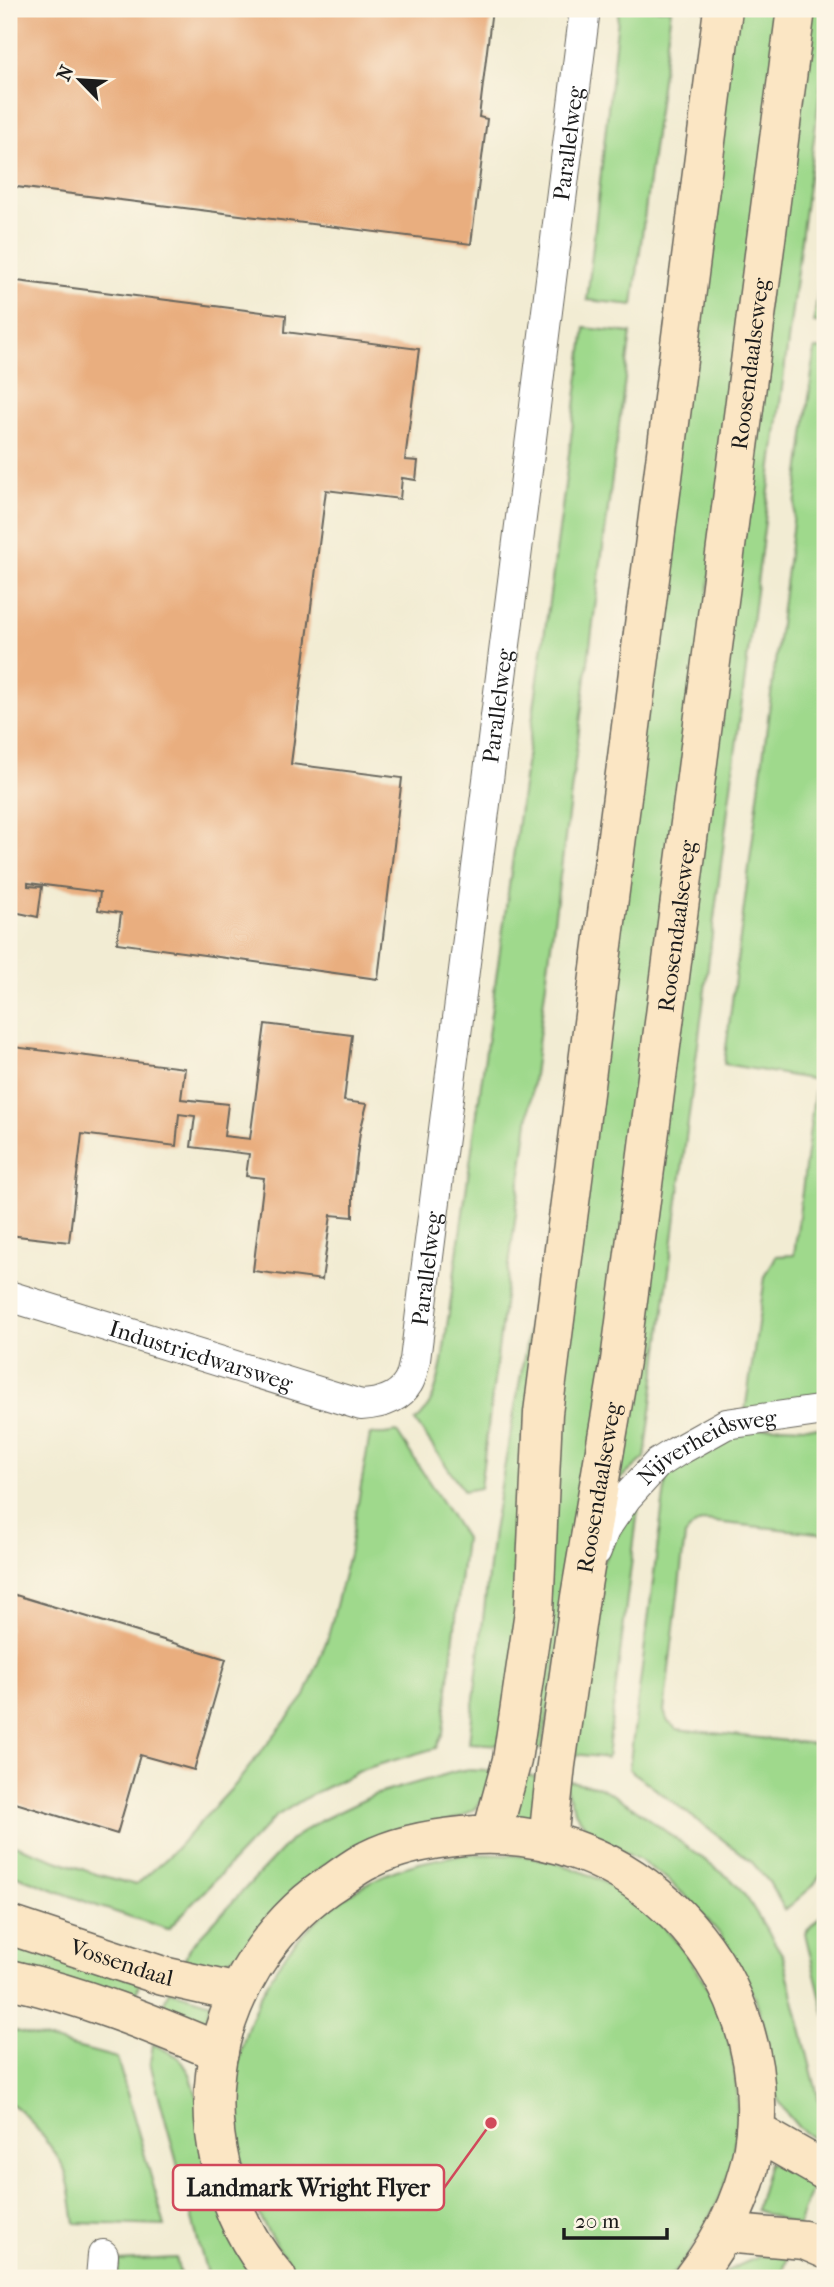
<svg xmlns="http://www.w3.org/2000/svg" width="834" height="2287" font-family="'IM FELL French Canon',serif">
  <style>
    .green { fill: #9fd98c; stroke: #5e7a54; stroke-width: 2 }
    .building { fill: #e9ae7f }
    .lines { fill: none; stroke-linecap: round; stroke-linejoin: round }
    .street-casing { stroke: #67655c; stroke-width: 32 }
    .secondary-casing { stroke: #67655c; stroke-width: 41 }
    .street { stroke: #fff; stroke-width: 30 }
    .secondary { stroke: #fbe6c4; stroke-width: 38 }
    .labels { text-anchor: middle; dominant-baseline: central; stroke-width: 6; stroke-linejoin: round; paint-order: stroke }
    .street-label { font-size: 23px; fill: #1c1c1c; stroke: #fcf5e5 }
    .leader { fill: none; stroke: #d1495b; stroke-width: 2.5 }
    .callout-dot { fill: #d1495b; stroke: #fcf5e5; stroke-width: 2.5 }
    .callout { fill: #fcf5e5; stroke: #d1495b; stroke-width: 2.5 }
    .callout-label { font-size: 24px; text-anchor: middle; font-weight: bold; fill: #1c1c1c }
  </style>
  <rect width="100%" height="100%" fill="#fcf5e5"/>
  <filter id="ink" filterUnits="userSpaceOnUse"><feTurbulence type="fractalNoise" baseFrequency=".0143" numOctaves="2"/><feDisplacementMap in="SourceGraphic" scale="14" xChannelSelector="R" yChannelSelector="G"/><feConvolveMatrix kernelMatrix="1 2 1 2 8 2 1 2 1" color-interpolation-filters="sRGB"/></filter>
  <filter id="wash" filterUnits="userSpaceOnUse"><feTurbulence type="fractalNoise" baseFrequency=".00686" numOctaves="4" result="noise"/><feDisplacementMap in="SourceGraphic" scale="28" xChannelSelector="R" yChannelSelector="G"/><feGaussianBlur stdDeviation="1.57" result="paint"/><feColorMatrix in="noise" values="0 0 0 0 0 0 0 0 0 0 0 0 0 0 0 0 0 1.4 0 .05"/><feComposite in="paint" operator="in"/></filter>
  <g filter="url(#wash)">
    <rect width="100%" height="100%" fill="#f2ecd3"/>
    <!-- green -->
    <path class="green" d="M619,9h52l-38,296 -46,-5z
      M732,9h51l-172,1342 -69,398 -18,-2 31,-358z
      M806,9h19v43l-180,1406 -35,30z
      M825,233v91l-11,-1z
      M585,328l46,5 -151,1155 -16,3 -49,-70c18,-13 23,-39 27,-59l119,-846z
      M815,349l10,1v1052l-80,9 20,-134 11,-21 18,-1 22,-175 -92,-16z
      M536,1290l-17,359 -16,96 -34,-2 24,-212z
      M783,1426l42,2v106l-120,-13c-10,2 -14,8 -20,15l-21,175 4,11 9,7 148,16v123l-12,18 -28,24 -16,-28 -18,-21 -122,-92 38,-297 36,-26 44,-16z
      M397,1432l68,106 -22,195 -7,15 -72,21 -55,27 -34,21 -107,112 -71,-23 -88,-33v-30l87,31 40,11 31,-27 68,-73 70,-89 23,-59 21,-83 21,-120h14z
      M640,1494l-33,264 -42,-5 26,-169z
      M461,1770l31,1v18l-18,20 -13,8 -107,31 -32,19 -29,23 -51,60 -13,9 -14,6 -33,2 7,-19 103,-109 30,-19 52,-25z
      M521,1775l17,2 -5,43 -19,-2z
      M564,1780l36,7 30,18 102,75 15,18 36,58 41,165 1,25 -26,-18 -12,-14 -12,-19 -9,-62 -11,-36 -17,-33 -19,-31 -25,-29 -27,-25 -31,-21 -43,-21 -17,-24 -12,-28z
      M466,1854c21,1 43,0 64,3 30,5 62,17 89,34 90,57 135,167 113,271 -5,21 -14,40 -24,59 -11,21 -22,40 -39,57h-367c-20,-23 -37,-47 -49,-76 -50,-121 5,-263 121,-322 28,-15 60,-21 92,-26z
      M825,1911v105l-20,-83z
      M9,1936l131,45 -7,24 -124,-35z
      M169,1990l42,13 -8,26 -43,-16z
      M9,2029l108,29 48,168 -90,-3c-3,-16 -4,-34 -9,-49 -4,-15 -43,-67 -57,-71z
      M153,2044l26,13 11,17 65,204h-47l-58,-215z
      M769,2163l46,15 -17,48 -42,-16z
      M760,2256h28l-7,22h-63l4,-5z
      M176,2258l5,20h-64l2,-17z"/>
    <g id="blocks">
      <!-- building -->
      <path class="building" d="M9,9h483l-13,108 8,2 -16,125 -462,-58z
        M9,280l277,35 -1,17 134,17 -14,111 13,1 -2,19 -14,-2 -2,21 -74,-9 -35,274 111,14 -24,201 -261,-36 4,-30 -23,-3 2,-18 -72,-9v3l14,1 -4,30 -29,-6z
        M265,1024l87,11 -8,66 23,3 -7,28 -7,56v29l-22,-2 -9,65 -69,-9 11,-93 -18,-2 3,-22 -58,-7 4,-31 -16,-2 -3,32 -94,-12 -13,108 -60,-7v-145l5,-43 171,21 -4,31 47,5 -4,32 26,3z
        M9,1593l217,66 -32,111 -54,-15 -23,79 -108,-33z"/>
    </g>
  </g>
  <g filter="url(#ink)">
    <use href="#blocks" fill-opacity="0" stroke="#67655c" stroke-width="2"/>
    <g class="lines">
      <defs>
        <g id="street">
          <path id="s1" d="M9,1296l352,109c18,-1 37,-5 47,-22 4,-6 5,-16 7,-23l170,-1351"/>
          <path id="s2" d="M596,1551l8,-21 22,-32 31,-34 19,-12 50,-28 99,-14"/>
          <path d="M101,2278l2,-23"/>
        </g>
        <g id="secondary">
          <path d="M492,1833l20,-73 22,-149 9,-198 180,-1404"/>
          <path id="s3" d="M548,1841l8,-76 24,-168 40,-236 176,-1352"/>
          <path id="s4" d="M9,1925l154,51 75,17"/>
          <path d="M9,1979c72,16 142,44 210,73"/>
          <path d="M755,2131l70,40"/>
          <path d="M724,2233l80,7 21,9"/>
          <path d="M277,2278c-55,-63 -76,-156 -56,-237 17,-65 59,-125 116,-161 10,-7 20,-15 31,-20 29,-15 63,-21 95,-24 168,-16 307,130 292,296 -5,55 -29,103 -62,146"/>
        </g>
      </defs>
      <!-- street casing -->
      <use href="#street" class="street-casing"/>
      <!-- secondary casing -->
      <use href="#secondary" class="secondary-casing"/>
      <!-- street -->
      <use href="#street" class="street"/>
      <!-- secondary -->
      <use href="#secondary" class="secondary"/>
    </g>
  </g>
  <g class="labels">
    <!-- street labels -->
    <g class="street-label">
      <text stroke="none"><textPath href="#s1" startOffset="1673">Parallelweg</textPath></text>
      <text stroke="none"><textPath href="#s3" startOffset="1491">Roosendaalseweg</textPath></text>
      <text stroke="none"><textPath href="#s1" startOffset="1106">Parallelweg</textPath></text>
      <text stroke="none"><textPath href="#s3" startOffset="924">Roosendaalseweg</textPath></text>
      <text stroke="none"><textPath href="#s1" startOffset="539">Parallelweg</textPath></text>
      <text stroke="none"><textPath href="#s1" startOffset="201">Industriedwarsweg</textPath></text>
      <text stroke="none"><textPath href="#s2" startOffset="161">Nijverheidsweg</textPath></text>
      <text stroke="none"><textPath href="#s3" startOffset="357">Roosendaalseweg</textPath></text>
      <text stroke="none"><textPath href="#s4" startOffset="119">Vossendaal</textPath></text>
    </g>
  </g>
  <!-- callouts -->
  <path class="leader" d="M491 2123L444 2188"/>
  <circle class="callout-dot" cx="491" cy="2123" r="7"/>
  <rect class="callout" x="173" y="2165" width="271" height="45" rx="7"/>
  <g class="callout-label">
    <text x="308" y="2196">Landmark Wright Flyer</text>
  </g>
  <!-- margin -->
  <rect width="834" height="2287" fill="none" stroke="#fcf5e5" stroke-width="35"/>
  <!-- north arrow -->
  <g transform="translate(80 80) rotate(295)" stroke="#fcf5e5" stroke-width="5" paint-order="stroke">
  <path d="M0-5L12 26L0 18L-12 26Z" fill="#1c1c1c"/>
  <text y="-10" font-size="19" font-weight="bold" text-anchor="middle" fill="#1c1c1c">N</text>
  </g>
  <!-- scale -->
  <path d="M564 2228v10h103v-10" fill="none" stroke="#1c1c1c" stroke-width="3.5"/>
  <text x="575" y="2228" font-size="21" fill="#1c1c1c" stroke="#fcf5e5" stroke-width="5" paint-order="stroke">20 m</text>
</svg>
